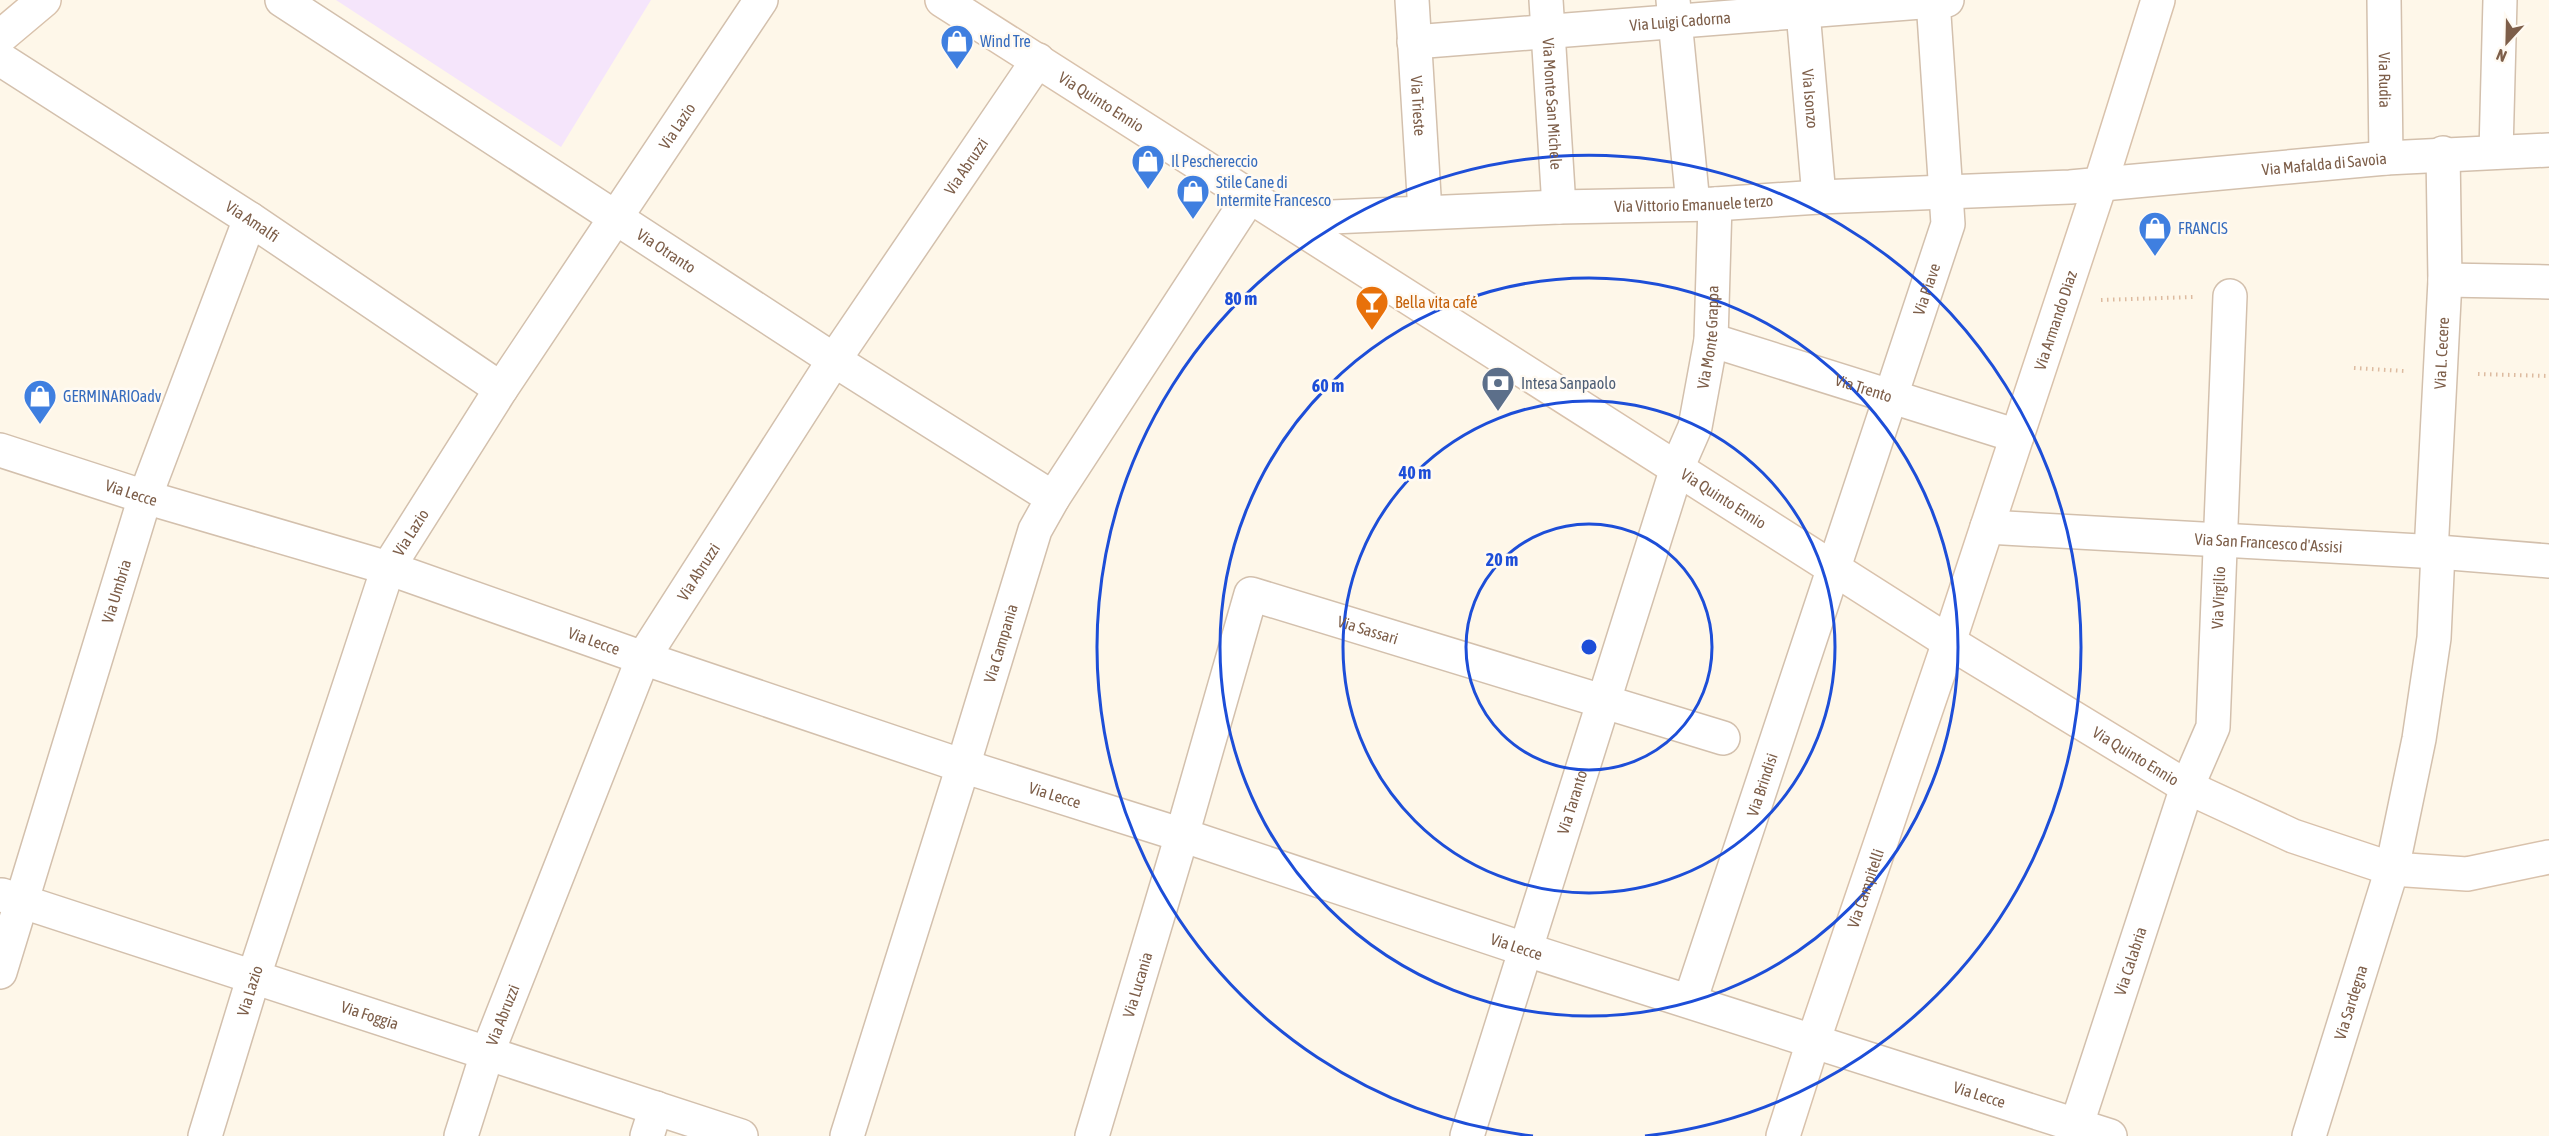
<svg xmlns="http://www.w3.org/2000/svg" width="2549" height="1136" font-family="'Asap Condensed',sans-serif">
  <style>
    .education { fill: #f5e5fb }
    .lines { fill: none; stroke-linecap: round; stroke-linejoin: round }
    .street-casing { stroke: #d3c0ad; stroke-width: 36 }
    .secondary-casing { stroke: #d9c2ac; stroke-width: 36 }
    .path { stroke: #ddbba0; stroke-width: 4; stroke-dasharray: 1.5 4.5; stroke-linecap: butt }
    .street { stroke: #fff; stroke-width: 33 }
    .secondary { stroke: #fff; stroke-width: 33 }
    .ring { fill: none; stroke: #1d4ed8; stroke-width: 3 }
    .labels { text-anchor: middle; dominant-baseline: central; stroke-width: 5; stroke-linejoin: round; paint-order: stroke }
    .street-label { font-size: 16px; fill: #7d5e49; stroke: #fffaf2 }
    .shop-label { font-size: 16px; fill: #366cbe; stroke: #fffaf2; text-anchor: start }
    .food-label { font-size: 16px; fill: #c56008; stroke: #fffaf2; text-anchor: start }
    .service-label { font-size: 16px; fill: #4e5e75; stroke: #fffaf2; text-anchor: start }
    .centre { fill: #1d4ed8; stroke: #fffaf2; stroke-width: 3 }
    .ring-label { font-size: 18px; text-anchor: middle; font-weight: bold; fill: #1d4ed8; stroke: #fffaf2; stroke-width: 5; stroke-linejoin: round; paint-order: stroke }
  </style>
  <rect width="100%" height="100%" fill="#fef7e9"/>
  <!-- education -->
  <path class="education" d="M336,0h315l-90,147z"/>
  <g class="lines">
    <defs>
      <g id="street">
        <path id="s1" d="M282,0l552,360 219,138"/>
        <path id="s2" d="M1412,0l13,212"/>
        <path id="s3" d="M1546,0l13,207"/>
        <path d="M1673,0l20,204"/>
        <path id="s4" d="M1802,0l17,197"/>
        <path id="s5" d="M2384,0l2,158"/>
        <path id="s6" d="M1414,42l533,-42"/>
        <path id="s7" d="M0,59l250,160 251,170"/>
        <path d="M2496,152l4,-152"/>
        <path id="s8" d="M1286,219l273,-12 156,-3 104,-7 251,-10 316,-29 163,-8"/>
        <path d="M2445,280l104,2"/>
        <path id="s9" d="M1711,340l306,96"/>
        <path id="s10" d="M0,450l145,47 243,71 255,90 320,108 219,69 345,115 583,186"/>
        <path id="s11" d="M1987,527l451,25 111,9"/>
        <path id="s12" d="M2431,553l14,-273 -2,-127"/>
        <path id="s13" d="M2,895l739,241"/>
        <path id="s14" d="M0,972l145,-475 105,-278"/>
        <path id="s15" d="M1690,1001l258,-777 -15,-224"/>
        <path id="s16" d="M205,1136l48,-157 135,-411 113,-179 260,-389"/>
        <path id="s17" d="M461,1136l26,-82 156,-396 191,-298 204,-300"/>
        <path d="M647,1136l9,-28"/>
        <path id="s18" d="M847,1136l116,-370 72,-236 18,-32 197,-302"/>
        <path id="s19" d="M1092,1136l90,-301 69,-241 472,144"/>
        <path id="s20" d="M1467,1136l210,-668 18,-41 16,-87 4,-136"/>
        <path id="s21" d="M2073,1136l114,-349 26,-60 17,-431"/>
        <path id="s22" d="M2309,1136l83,-267 27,-130 15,-101 4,-86"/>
      </g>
      <g id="secondary">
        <path id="s23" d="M942,0l1007,642 238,145 106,49 99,33 75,5 82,-17"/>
        <path d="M0,37l44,-37"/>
        <path id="s24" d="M1783,1136l30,-94 136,-400 151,-457 58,-185"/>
      </g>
    </defs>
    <!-- street casing -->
    <use href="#street" class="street-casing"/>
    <!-- secondary casing -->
    <use href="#secondary" class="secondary-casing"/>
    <!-- path -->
    <path class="path" d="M2101,300l92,-3
      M2354,368l50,3
      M2478,374l71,2"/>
    <!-- street -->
    <use href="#street" class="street"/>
    <!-- secondary -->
    <use href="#secondary" class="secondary"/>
  </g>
  <!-- distance rings -->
  <g class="ring">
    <circle cx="1589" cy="647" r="123"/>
    <circle cx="1589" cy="647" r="246"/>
    <circle cx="1589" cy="647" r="369"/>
    <path d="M1533 1136A492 492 0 1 1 1645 1136"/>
  </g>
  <!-- icons -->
  <defs>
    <symbol id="shop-pin" viewBox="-11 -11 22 30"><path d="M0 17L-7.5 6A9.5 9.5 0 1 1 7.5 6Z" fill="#3f7fe0" stroke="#fffaf2"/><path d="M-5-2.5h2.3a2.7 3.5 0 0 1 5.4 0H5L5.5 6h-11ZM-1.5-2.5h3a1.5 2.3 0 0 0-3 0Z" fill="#fff"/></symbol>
    <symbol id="bar-pin" viewBox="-11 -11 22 30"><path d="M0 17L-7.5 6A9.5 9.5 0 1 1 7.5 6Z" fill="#e8710a" stroke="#fffaf2"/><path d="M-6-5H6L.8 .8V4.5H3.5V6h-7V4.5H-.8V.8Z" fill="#fff"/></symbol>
    <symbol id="bank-pin" viewBox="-11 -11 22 30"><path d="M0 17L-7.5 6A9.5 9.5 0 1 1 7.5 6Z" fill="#5c6f8a" stroke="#fffaf2"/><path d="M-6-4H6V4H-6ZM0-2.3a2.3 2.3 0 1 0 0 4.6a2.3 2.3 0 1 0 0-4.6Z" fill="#fff"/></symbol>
  </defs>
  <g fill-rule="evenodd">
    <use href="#shop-pin" x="938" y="22" width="38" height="52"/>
    <use href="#shop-pin" x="1129" y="142" width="38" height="52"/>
    <use href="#shop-pin" x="1174" y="172" width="38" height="52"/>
    <use href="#shop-pin" x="2136" y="209" width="38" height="52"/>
    <use href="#bar-pin" x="1353" y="283" width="38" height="52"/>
    <use href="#bank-pin" x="1479" y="364" width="38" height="52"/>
    <use href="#shop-pin" x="21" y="377" width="38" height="52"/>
  </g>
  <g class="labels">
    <!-- street labels -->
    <g class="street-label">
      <text stroke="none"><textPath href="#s6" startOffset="267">Via Luigi Cadorna</textPath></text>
      <text stroke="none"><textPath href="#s5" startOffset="80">Via Rudia</textPath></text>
      <text stroke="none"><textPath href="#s4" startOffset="99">Via Isonzo</textPath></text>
      <text stroke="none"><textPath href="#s23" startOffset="189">Via Quinto Ennio</textPath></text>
      <text stroke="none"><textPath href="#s3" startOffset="104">Via Monte San Michele</textPath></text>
      <text stroke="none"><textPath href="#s2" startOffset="106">Via Trieste</textPath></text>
      <text stroke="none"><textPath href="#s16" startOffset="1125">Via Lazio</textPath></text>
      <text stroke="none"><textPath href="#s8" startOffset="1040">Via Mafalda di Savoia</textPath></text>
      <text stroke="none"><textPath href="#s17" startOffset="1100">Via Abruzzi</textPath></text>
      <text stroke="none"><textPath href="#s8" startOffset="408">Via Vittorio Emanuele terzo</textPath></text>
      <text stroke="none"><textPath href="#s7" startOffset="300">Via Amalfi</textPath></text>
      <text stroke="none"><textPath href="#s1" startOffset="459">Via Otranto</textPath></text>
      <text stroke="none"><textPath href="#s15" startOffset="750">Via Piave</textPath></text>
      <text stroke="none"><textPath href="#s24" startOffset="860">Via Armando Diaz</textPath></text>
      <text stroke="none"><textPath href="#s20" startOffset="836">Via Monte Grappa</textPath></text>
      <text stroke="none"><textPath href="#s12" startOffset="200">Via L. Cecere</textPath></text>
      <text stroke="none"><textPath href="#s9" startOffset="160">Via Trento</textPath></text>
      <text stroke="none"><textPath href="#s10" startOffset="138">Via Lecce</textPath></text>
      <text stroke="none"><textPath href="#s23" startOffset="927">Via Quinto Ennio</textPath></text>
      <text stroke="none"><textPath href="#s16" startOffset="639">Via Lazio</textPath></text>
      <text stroke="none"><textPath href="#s11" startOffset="282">Via San Francesco d'Assisi</textPath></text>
      <text stroke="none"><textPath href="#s17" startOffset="614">Via Abruzzi</textPath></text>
      <text stroke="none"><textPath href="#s14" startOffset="398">Via Umbria</textPath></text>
      <text stroke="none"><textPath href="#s21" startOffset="562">Via Virgilio</textPath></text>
      <text stroke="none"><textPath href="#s19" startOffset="687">Via Sassari</textPath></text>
      <text stroke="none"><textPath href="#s10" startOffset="624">Via Lecce</textPath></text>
      <text stroke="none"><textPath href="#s18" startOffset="516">Via Campania</textPath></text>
      <text stroke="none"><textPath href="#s23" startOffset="1413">Via Quinto Ennio</textPath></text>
      <text stroke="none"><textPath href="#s15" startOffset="228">Via Brindisi</textPath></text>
      <text stroke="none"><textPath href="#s10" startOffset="1110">Via Lecce</textPath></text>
      <text stroke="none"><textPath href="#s20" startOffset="350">Via Taranto</textPath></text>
      <text stroke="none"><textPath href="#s24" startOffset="261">Via Campitelli</textPath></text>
      <text stroke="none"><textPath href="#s10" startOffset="1596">Via Lecce</textPath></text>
      <text stroke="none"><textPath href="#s21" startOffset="184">Via Calabria</textPath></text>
      <text stroke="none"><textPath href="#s19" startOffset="158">Via Lucania</textPath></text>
      <text stroke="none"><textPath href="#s16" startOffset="152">Via Lazio</textPath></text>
      <text stroke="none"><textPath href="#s22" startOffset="140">Via Sardegna</textPath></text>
      <text stroke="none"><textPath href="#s17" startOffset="128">Via Abruzzi</textPath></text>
      <text stroke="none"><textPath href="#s13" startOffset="387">Via Foggia</textPath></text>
      <text stroke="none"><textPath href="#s10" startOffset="2082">Via Lecce</textPath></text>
    </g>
    <!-- shop labels -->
    <g class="shop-label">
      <text x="980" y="41">Wind Tre</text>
      <text x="1171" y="161">Il Peschereccio</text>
      <text x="1216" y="182">Stile Cane di<tspan x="1216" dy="18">Intermite Francesco</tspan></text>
      <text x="2178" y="228">FRANCIS</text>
      <text x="63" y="396">GERMINARIOadv</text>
    </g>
    <!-- food labels -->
    <g class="food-label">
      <text x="1395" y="302">Bella vita café</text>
    </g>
    <!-- service labels -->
    <g class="service-label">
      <text x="1521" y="383">Intesa Sanpaolo</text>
    </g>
  </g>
  <circle cx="1589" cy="647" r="9" class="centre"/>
  <g class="ring-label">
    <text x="1241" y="305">80 m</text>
    <text x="1328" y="392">60 m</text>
    <text x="1415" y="479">40 m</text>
    <text x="1502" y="566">20 m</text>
  </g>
  <!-- north arrow -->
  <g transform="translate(2507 42) rotate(202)" stroke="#fffaf2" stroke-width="4.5" paint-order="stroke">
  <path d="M0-4.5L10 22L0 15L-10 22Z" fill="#7d5e49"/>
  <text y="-9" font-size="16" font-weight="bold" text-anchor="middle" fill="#7d5e49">N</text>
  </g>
</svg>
